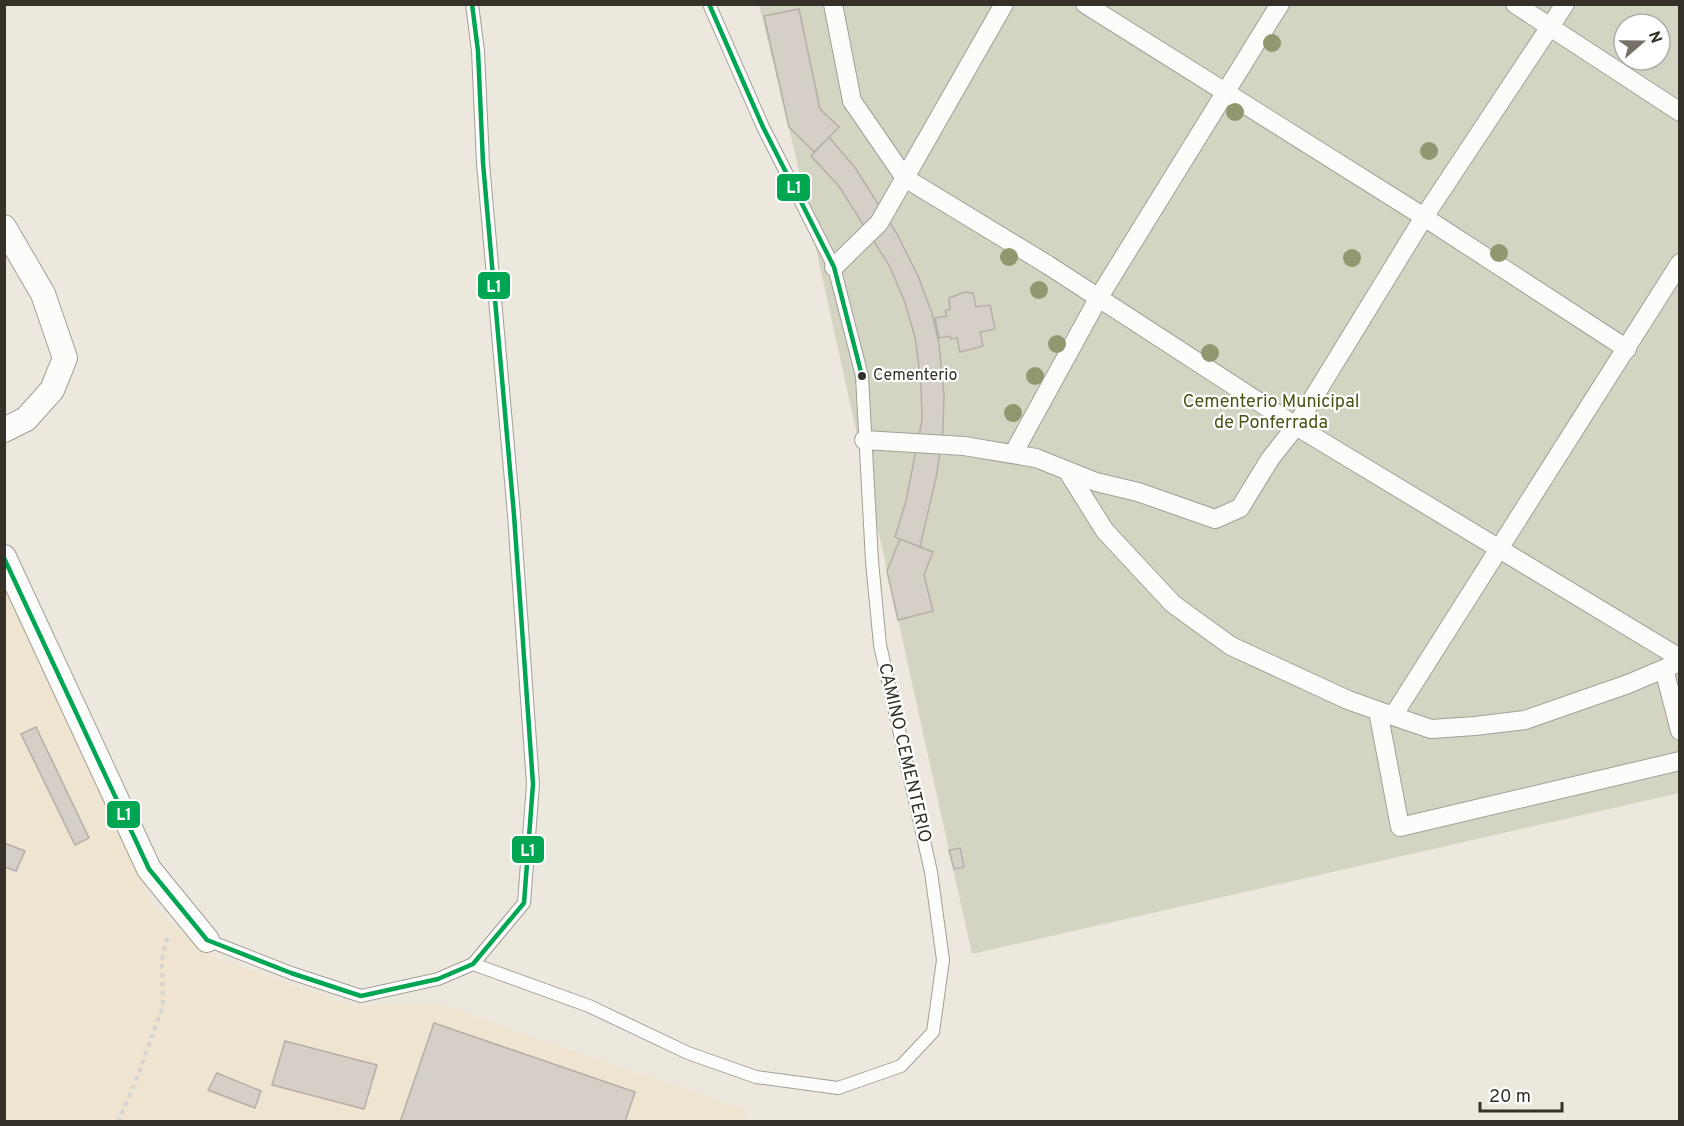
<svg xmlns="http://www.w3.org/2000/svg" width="1684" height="1126" font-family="Overpass,sans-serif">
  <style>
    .built { fill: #eee4d0 }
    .green { fill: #d3d4c2; fill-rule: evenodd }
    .building { fill: #d5cfc8; stroke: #b4afa8; stroke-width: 1.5 }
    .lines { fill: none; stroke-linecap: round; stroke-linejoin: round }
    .service-casing { stroke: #a39f97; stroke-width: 14 }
    .pedestrian-casing { stroke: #a39f97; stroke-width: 20 }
    .minor-casing { stroke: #a39f97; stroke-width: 26 }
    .path { stroke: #d6d4d1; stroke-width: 4; stroke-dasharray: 4.5 4.5; stroke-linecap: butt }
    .service { stroke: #fcfcfa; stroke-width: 12 }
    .pedestrian { stroke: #fcfcfa; stroke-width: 18 }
    .minor { stroke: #fcfcfa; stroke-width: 24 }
    .bus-1-casing { stroke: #fff; stroke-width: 9 }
    .bus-1 { stroke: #00a651; stroke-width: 4.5 }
    .tree { fill: #93976f }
    .bus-dot { fill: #353129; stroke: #fff; stroke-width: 2 }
    .labels { text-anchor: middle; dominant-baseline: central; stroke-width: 4.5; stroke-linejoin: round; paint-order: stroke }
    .bus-label { font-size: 16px; fill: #353129; stroke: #fff; text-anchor: start }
    .park-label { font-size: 18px; fill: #495515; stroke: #fff }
    .street-label { font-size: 18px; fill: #353129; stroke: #fff }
    .line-badge { stroke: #fff; stroke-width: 2 }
    .badge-label { font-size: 16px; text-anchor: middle; font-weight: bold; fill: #fff }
  </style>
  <rect width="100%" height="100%" fill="#ede8dd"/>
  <!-- built -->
  <path class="built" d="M4,577l148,328 55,50 145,51h96l60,23 240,82 -7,10h-736z"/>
  <!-- green -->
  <path class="green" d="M759,5h920v788l-707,161 -183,-827zM1624,24h36v36h-36z"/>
  <!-- building -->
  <path class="building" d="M799,9l21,100 19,18 -25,25 -25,-25 -25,-111z
    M829,137l27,32 41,65 21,42 14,37 7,31 5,51 -1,34 -6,44 -17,74 -25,-10 11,-36 16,-81 -1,-37 -6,-46 -11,-37 -15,-35 -51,-80 -27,-29z
    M965,292l8,1 3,14 14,-2 5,24 -15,3 3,14 -23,6 -3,-14 -6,1 -1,-3 -11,2 -4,-20 12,-2 -2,-5 5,-2 -1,-11z
    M900,539l33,13 -9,23 9,36 -35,9 -11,-49z
    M36,727l53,111 -14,7 -54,-111z
    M4,843l21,8 -9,20 -12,-4z
    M960,848l4,19 -10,2 -5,-19z
    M434,1023l201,69 -10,30h-225z
    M285,1041l92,24 -13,44 -92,-24z
    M217,1073l44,18 -6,17 -47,-18z"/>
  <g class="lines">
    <defs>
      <path id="service" d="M207,940l84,33 70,23 77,-17 35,-15 51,-61 9,-119 -19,-269 -31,-352 -5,-112 -6,-47
        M473,964l116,42 99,47 68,24 82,11 63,-22 32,-34 10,-72 -12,-88 -51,-227 -8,-84 -10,-185 -28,-109 -71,-140 -54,-123"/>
      <path id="pedestrian" d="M833,4l19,97 53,77 143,87 248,161 384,232
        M1085,4l339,213 203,132
        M1515,4l165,108
        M1680,263l-287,453 38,13 44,-3 50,-6 103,-36 52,-22
        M834,267l45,-44 125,-219
        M864,440l100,6 72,12 60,24 42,10 77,27 25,-11 30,-49 26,-33 128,-209 141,-213
        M1013,454l86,-157 181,-293
        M1068,472l37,59 68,73 58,42 117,54 45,16
        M1664,669l16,62
        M1378,711l22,116 280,-66"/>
      <path id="minor" d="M4,227l39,67 22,64 -13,32 -26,29 -22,11
        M4,557l145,312 58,71"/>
    </defs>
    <!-- service casing -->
    <use href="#service" class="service-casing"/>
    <!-- pedestrian casing -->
    <use href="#pedestrian" class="pedestrian-casing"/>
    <!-- minor casing -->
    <use href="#minor" class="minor-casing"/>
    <!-- path -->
    <path class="path" d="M118,1122l17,-39 28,-77 -1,-47 6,-25"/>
    <!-- service -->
    <use href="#service" class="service"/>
    <!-- pedestrian -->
    <use href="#pedestrian" class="pedestrian"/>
    <!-- minor -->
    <use href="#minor" class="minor"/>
    <defs>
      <path id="bus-1" d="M709,4l54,123 71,140 28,109
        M4,558l145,311 58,71 84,33 70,23 77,-17 35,-15 51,-61 9,-119 -19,-269 -31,-352 -5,-112 -6,-47"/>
    </defs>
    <!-- bus-1 casing -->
    <use href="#bus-1" class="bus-1-casing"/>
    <!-- bus-1 -->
    <use href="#bus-1" class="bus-1"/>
  </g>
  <!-- trees -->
  <g class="tree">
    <circle cx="1272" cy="43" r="9"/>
    <circle cx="1235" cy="112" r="9"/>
    <circle cx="1429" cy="151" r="9"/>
    <circle cx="1499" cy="253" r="9"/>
    <circle cx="1009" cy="257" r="9"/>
    <circle cx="1352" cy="258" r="9"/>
    <circle cx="1039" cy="290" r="9"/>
    <circle cx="1057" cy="344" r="9"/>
    <circle cx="1210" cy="353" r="9"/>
    <circle cx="1035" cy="376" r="9"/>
    <circle cx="1013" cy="413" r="9"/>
  </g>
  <!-- markers -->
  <circle class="bus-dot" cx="862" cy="376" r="5"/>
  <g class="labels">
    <!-- bus labels -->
    <g class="bus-label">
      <text x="873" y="376">Cementerio</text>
    </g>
    <!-- park labels -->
    <g class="park-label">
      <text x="1271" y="402">Cementerio Municipal<tspan x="1271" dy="21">de Ponferrada</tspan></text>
    </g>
    <!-- street labels -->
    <g class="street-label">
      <text transform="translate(904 753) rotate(77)">CAMINO CEMENTERIO</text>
    </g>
  </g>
  <g class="line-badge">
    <rect x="776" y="173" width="35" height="29" rx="6" fill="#00a651"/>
    <rect x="477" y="271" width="34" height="29" rx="6" fill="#00a651"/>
    <rect x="106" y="800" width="35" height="29" rx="6" fill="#00a651"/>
    <rect x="511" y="835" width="34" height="29" rx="6" fill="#00a651"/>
  </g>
  <g class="badge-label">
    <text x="794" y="193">L1</text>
    <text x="494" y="292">L1</text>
    <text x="124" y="820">L1</text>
    <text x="528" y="856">L1</text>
  </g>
  <!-- border -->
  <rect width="1684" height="1126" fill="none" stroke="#353129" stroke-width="12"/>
  <!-- north arrow -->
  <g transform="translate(1642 42) rotate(70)"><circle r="28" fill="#ffffff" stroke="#aeada9" stroke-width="1.5"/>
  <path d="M0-4.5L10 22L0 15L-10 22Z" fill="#757168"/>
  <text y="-9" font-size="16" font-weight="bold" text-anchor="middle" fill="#353129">N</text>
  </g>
  <!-- scale -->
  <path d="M1480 1102v9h82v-9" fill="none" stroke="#353129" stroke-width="3"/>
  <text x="1489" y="1102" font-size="18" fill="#353129" stroke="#ffffff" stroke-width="4.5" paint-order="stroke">20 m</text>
</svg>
